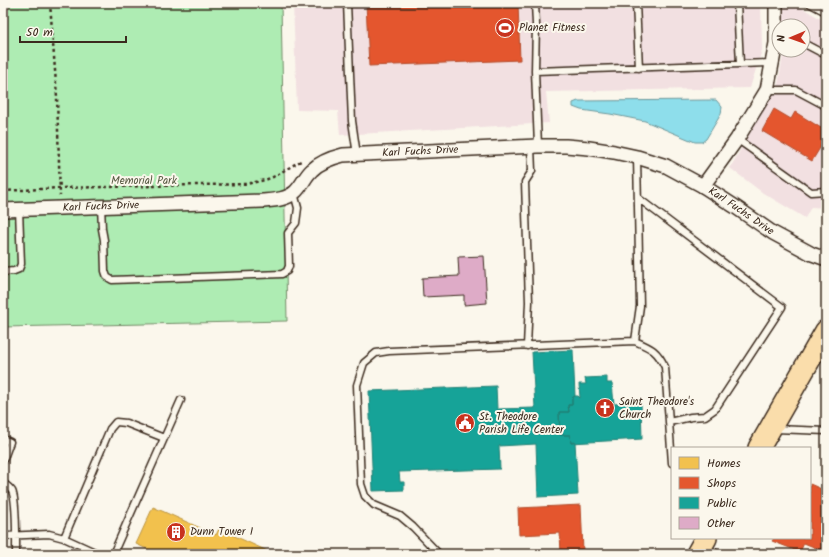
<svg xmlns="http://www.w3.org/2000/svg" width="829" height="557" font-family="Kalam,sans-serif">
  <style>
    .built { fill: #f2e0e1 }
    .green { fill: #aeecb3; stroke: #748b68 }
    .water { fill: #8edeeb; stroke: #6d9699 }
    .homes { fill: #f2c14e; stroke: #bb9440 }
    .shops { fill: #e4572e; stroke: #b14a29 }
    .public { fill: #17a398; stroke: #227f73 }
    .building { fill: #deabc7; stroke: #3b2a1e }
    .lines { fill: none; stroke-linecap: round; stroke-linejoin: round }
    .service-casing { stroke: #3b2a1e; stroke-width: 9 }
    .minor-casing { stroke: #3b2a1e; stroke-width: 16 }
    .primary-casing { stroke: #3b2a1e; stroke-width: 24 }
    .path { stroke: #3b2a1e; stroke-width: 2.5; stroke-dasharray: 3 3; stroke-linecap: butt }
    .service { stroke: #fbf7ec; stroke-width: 6 }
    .minor { stroke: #fbf7ec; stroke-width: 13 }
    .primary { stroke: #faddab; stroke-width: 21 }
    .labels { text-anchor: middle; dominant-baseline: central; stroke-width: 4; stroke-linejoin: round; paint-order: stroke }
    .poi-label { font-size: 11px; fill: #3b2a1e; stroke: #fbf7ec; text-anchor: start }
    .street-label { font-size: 11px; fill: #3b2a1e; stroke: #fbf7ec }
    .park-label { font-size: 11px; fill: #585a43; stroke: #fbf7ec }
  </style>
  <rect width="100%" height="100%" fill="#fbf7ec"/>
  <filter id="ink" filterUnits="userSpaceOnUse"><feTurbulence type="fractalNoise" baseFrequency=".025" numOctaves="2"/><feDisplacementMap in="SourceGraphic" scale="8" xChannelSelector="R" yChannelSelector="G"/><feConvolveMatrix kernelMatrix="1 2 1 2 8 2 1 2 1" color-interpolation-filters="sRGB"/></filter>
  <g filter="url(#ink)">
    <!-- built -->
    <path class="built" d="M293,3h468l1,47 -12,38 -204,4 3,31 -209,12 -2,-24 -41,-1z
      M782,3h12l32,19v186l-15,-1 -6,11 -42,-25 -33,-25 48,-84 6,-34h19v-24h-19z"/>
    <!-- green -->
    <path class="green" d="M3,3h278l6,318 -284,6z"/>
    <!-- water -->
    <path class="water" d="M716,100l6,7 -1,7 -15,25 -4,3h-7l-50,-21 -35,-7 -29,-4 -8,-3v-4l5,-2z"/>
    <!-- homes -->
    <path class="homes" d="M153,507l63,28 3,-6 55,25h-116l-22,-10z"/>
    <!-- shops -->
    <path class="shops" d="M366,3h152l2,57 -151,6z
      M774,109l17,10 4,-7 31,19v7l-14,23 -50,-30z
      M810,484l16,7v45l-5,14 -17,-7 -4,9 -28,-11 2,-3h36z
      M581,505l2,46 -17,1v2h-5l-1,-21 -41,2 -1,-27z"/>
    <!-- public -->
    <path class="public" d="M573,350l2,46 -3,2v7h-4l1,7h-10l1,23h10l1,8 4,-1 3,53 -40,2 -2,-53 -37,2 1,23 -101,3 1,10h4v8l-31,1 -4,-100 127,-5 1,23 38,-1 -3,-56z
      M607,377v6h5l2,21 27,-2 1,37 -71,4 -1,-8h-10l-1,-23h10l-1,-7h4v-7l3,-2h3l2,2 -1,-14h7l-1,-6z"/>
    <!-- building -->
    <path class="building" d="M484,256l3,47 -23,2v-10l-41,2 -1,-19 37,-2 -1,-19z"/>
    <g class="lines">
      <defs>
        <path id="service" d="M347,3l5,118 5,34
          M535,3l1,21 -1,47 3,75
          M636,3l3,65
          M737,3l3,61
          M809,3l17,9
          M803,43l19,10
          M535,71l237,-8
          M767,90h29l30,16
          M737,139l74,53 15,-1
          M638,198l144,109 -67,102 -10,7 -14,1 -22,5
          M101,206l1,23 2,11 1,31 2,6 5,3 170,-6 5,-3 2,-5 -1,-33 8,-10 2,-15 -4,-15
          M3,272l11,-1 5,-2 2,-5 -2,-55
          M635,341l5,-35 -3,-149
          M527,346l2,-44 -4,-120 7,-11 -1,-24
          M775,429l51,2
          M3,439l7,3 -7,19
          M3,483c3,2 7,5 9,8 5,9 4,51 4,63
          M3,536l46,-2 15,4 35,16
          M64,538l46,-109 6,-7 10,1 38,15
          M705,547l12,7
          M113,554l68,-154
          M439,554l-26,-27 -13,-11 -26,-11 -9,-9 -4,-12 -4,-99 7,-22 12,-10 13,-2 246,-10c16,7 22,9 30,26l7,96"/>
        <g id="minor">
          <path d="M703,186l34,-47 30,-49 9,-47v-40"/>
          <path id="s1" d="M3,210l259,-9c11,-1 24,-1 33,-9 7,-6 10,-16 17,-22 8,-8 19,-12 31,-15l195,-9h28l23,2 25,4 23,5 29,9 37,20 31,20 39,27 39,21 14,5"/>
        </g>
        <path id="primary" d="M759,448l67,-117
          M697,554l9,-16"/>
      </defs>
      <!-- service casing -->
      <use href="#service" class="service-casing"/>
      <!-- minor casing -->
      <use href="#minor" class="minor-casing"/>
      <!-- primary casing -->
      <use href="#primary" class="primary-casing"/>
      <!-- path -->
      <path class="path" d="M50,3l7,94 3,99
        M3,191l57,-3 186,-4 19,-4 8,-3 24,-14 4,-2"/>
      <!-- service -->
      <use href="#service" class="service"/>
      <!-- minor -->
      <use href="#minor" class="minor"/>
      <!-- primary -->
      <use href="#primary" class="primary"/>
    </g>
  </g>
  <!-- icons -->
  <defs>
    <symbol id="stadium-disc" viewBox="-11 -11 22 22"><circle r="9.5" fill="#c8321e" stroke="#fbf7ec"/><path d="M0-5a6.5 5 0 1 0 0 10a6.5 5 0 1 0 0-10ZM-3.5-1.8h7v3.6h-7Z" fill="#fff"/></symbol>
    <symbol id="church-disc" viewBox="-11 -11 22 22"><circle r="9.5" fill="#c8321e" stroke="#fbf7ec"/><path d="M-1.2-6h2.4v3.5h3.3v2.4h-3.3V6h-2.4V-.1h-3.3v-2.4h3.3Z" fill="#fff"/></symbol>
    <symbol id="civic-disc" viewBox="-11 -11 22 22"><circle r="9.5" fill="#c8321e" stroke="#fbf7ec"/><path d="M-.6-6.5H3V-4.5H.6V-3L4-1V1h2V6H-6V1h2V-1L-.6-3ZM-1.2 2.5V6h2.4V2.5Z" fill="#fff"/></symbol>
    <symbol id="building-disc" viewBox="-11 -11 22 22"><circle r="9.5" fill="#c8321e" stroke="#fbf7ec"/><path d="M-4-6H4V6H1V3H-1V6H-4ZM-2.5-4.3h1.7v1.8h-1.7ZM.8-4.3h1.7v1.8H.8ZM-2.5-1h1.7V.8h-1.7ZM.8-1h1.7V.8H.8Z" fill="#fff"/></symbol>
  </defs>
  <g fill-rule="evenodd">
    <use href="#stadium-disc" x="494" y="17" width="22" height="22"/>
    <use href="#church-disc" x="594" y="397" width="22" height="22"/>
    <use href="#civic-disc" x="454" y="412" width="22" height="22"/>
    <use href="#building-disc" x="165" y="521" width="22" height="22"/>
  </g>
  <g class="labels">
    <!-- poi labels -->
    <g class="poi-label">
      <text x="519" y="28">Planet Fitness</text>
      <text x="619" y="402">Saint Theodore's<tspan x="619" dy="13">Church</tspan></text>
      <text x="479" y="417">St. Theodore<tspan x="479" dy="13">Parish Life Center</tspan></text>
      <text x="190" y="532">Dunn Tower I</text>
    </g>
    <!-- street labels -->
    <g class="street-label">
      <text stroke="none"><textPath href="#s1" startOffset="434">Karl Fuchs Drive</textPath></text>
      <text stroke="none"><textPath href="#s1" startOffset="98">Karl Fuchs Drive</textPath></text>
      <text stroke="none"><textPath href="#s1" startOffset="770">Karl Fuchs Drive</textPath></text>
    </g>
    <!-- park labels -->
    <g class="park-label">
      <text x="144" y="181">Memorial Park</text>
    </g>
  </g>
  <!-- margin -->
  <rect width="829" height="557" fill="none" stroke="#fbf7ec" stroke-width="16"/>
  <rect x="8" y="8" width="813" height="541" fill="none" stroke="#3b2a1e" stroke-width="1.5" filter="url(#ink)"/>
  <!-- legend -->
  <rect x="671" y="447" width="140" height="92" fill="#fbf7ec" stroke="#aea59a"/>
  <rect x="679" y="457" width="20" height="12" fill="#f2c14e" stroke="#aea59a"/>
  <text x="707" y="467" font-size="12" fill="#3b2a1e">Homes</text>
  <rect x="679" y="477" width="20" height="12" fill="#e4572e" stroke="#aea59a"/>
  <text x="707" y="487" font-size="12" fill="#3b2a1e">Shops</text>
  <rect x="679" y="497" width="20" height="12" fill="#17a398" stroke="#aea59a"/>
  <text x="707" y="507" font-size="12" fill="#3b2a1e">Public</text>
  <rect x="679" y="517" width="20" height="12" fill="#deabc7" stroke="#aea59a"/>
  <text x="707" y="527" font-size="12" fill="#3b2a1e">Other</text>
  <!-- north arrow -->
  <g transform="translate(791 38) rotate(268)"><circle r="19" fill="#fbf7ec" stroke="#aea59a"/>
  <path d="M0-3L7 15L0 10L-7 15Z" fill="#c8321e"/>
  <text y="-6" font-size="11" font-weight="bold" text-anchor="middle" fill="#3b2a1e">N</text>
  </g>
  <!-- scale -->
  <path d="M20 36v6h106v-6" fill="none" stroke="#3b2a1e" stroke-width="2"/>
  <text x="26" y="36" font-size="12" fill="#3b2a1e" stroke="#fbf7ec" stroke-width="3" paint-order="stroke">50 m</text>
</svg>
